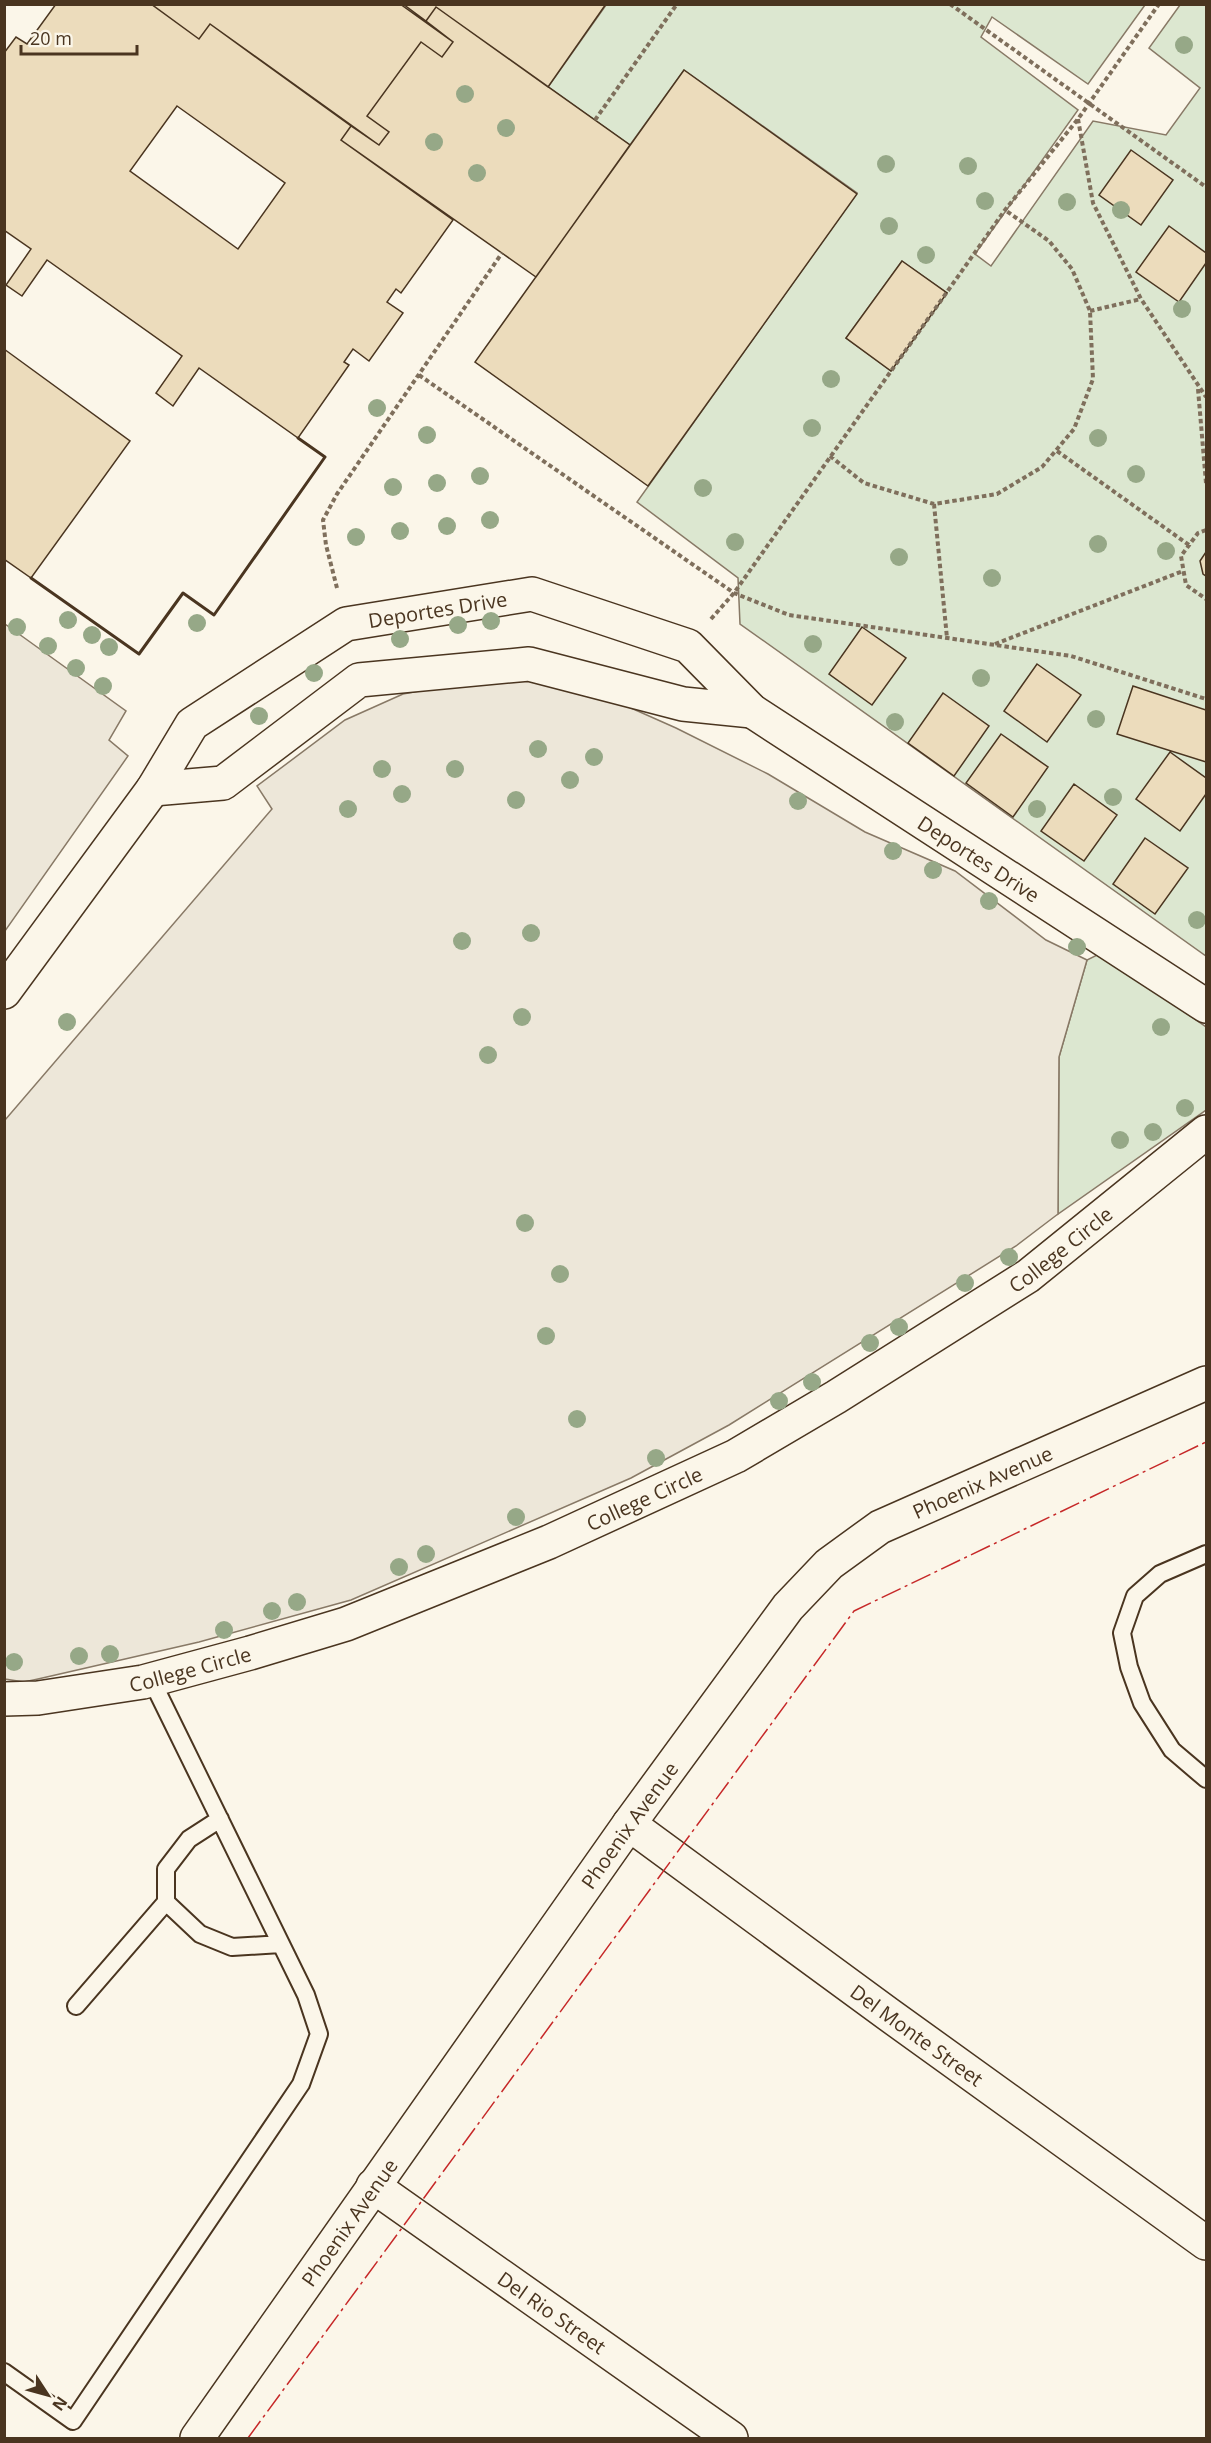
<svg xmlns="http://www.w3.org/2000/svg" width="1211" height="2443" font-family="'Open Sans',sans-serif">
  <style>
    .green { fill: #dce7d0; stroke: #887966; stroke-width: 1.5; fill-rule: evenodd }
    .parking { fill: #ede7d9; stroke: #887966; stroke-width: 1.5 }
    .building { fill: #ecdcbc; stroke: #4a3520; stroke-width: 1.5; fill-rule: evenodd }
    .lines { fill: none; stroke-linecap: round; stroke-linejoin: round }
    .service-casing { stroke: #4a3520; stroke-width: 20 }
    .minor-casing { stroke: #4a3520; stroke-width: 36 }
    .tertiary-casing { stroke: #4a3520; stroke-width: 36 }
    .path { stroke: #7f6f5c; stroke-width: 4; stroke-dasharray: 4.5 3; stroke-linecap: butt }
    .service { stroke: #fbf6e9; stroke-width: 16 }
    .minor { stroke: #fbf6e9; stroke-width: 33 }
    .tertiary { stroke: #fbf6e9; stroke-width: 33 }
    .wall { stroke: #4a3520; stroke-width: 3 }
    .power { stroke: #c62828; stroke-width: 1.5; stroke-dasharray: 21 4.5 3 4.5; stroke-linecap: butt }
    .tree { fill: #96a887 }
    .labels { text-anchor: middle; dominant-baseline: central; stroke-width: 4.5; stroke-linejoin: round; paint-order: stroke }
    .street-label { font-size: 20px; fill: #4a3520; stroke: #fbf6e9 }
  </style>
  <rect width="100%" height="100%" fill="#fbf6e9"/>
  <!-- green -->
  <path class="green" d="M606,5h539l-57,79 -96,-67 -11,20 97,73 -103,144 16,12 102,-145 73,14 34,-47 -51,-40 31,-43h26v951l-466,-332 -2,-46 -101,-76 220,-309 -173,-123 -54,75 -82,-58zM902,261l45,32 -56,78 -45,-33z
    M1101,953l105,74v83l-148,104 1,-157 28,-97z"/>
  <!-- parking -->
  <path class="parking" d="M5,624l121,87 -17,29 19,16 -123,175z
    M530,678l65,14 81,36 92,46 97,58 90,39 91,69 41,20 -28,97 -1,157 -42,32 -287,179 -98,53 -280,122 -152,42 -161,37 -14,3 -19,-3v-559l267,-311 -15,-23 88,-66 58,-26 59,-11z"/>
  <!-- building -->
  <path class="building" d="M56,4h95l48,35 11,-15 141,102 -10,14 112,80 -52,73 -5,-4 -9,13 16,11 -34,48 -16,-12 -9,13 5,3 -51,73 -99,-70 -26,38 -17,-13 26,-37 -135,-96 -25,36 -16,-11 25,-36 -27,-19v-177l12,-16 11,7zM177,106l108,77 -47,66 -108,-78z
    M151,4h249l53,38 -11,15 -21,-15 -54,74 22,16 -10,13 -169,-121 -11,15z
    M403,4h203l-58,83 -112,-80 -10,14z
    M436,7l194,138 -94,132 -195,-137 10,-14 28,19 10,-13 -22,-16 54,-74 21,15 11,-15 -27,-21z
    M684,70l173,124 -209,292 -173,-124z
    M1131,150l42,30 -32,45 -42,-30z
    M1169,226l37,27v10l-27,39 -43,-30z
    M902,261l45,32 -56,78 -45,-33z
    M4,349l126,92 -99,137 -27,-19z
    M1206,552v24l-3,-2 -3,-13z
    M862,627l44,31 -34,47 -43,-31z
    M1037,664l44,31 -34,47 -43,-31z
    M1133,686l73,24v52l-89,-28z
    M943,693l46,33 -35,50 -46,-33z
    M1001,734l47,33 -35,50 -47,-34z
    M1170,752l36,26v16l-26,37 -44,-32z
    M1074,784l43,31 -33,46 -43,-30z
    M1145,838l43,30 -33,46 -42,-30z"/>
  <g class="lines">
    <defs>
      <path id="service" d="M1206,1554l-46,20 -25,22 -13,37 7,34 13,36 30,47 34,29
        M220,1819l-31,20 -23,30v33l34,32 32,13 49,-3
        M76,2006l90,-104
        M4,2372l69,49 228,-337 18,-50 -13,-39 -155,-316"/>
      <g id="minor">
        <path d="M153,789l70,-6 136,-103 170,-16 154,40 69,7"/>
        <path id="s1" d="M4,992l149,-203 39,-65 154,-100 186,-30 156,52 64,65 454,295"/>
        <path id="s2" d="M4,1699l34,-1 105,-16 107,-29 96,-29 203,-82 187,-86 100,-59 192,-121 178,-144"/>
        <path id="s3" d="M629,1824l259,190 318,229"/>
        <path id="s4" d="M373,2186l358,252"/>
      </g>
      <g id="tertiary">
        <path id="s5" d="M197,2438l432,-614 159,-217 41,-43 51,-37 326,-144"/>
      </g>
    </defs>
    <!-- service casing -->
    <use href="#service" class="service-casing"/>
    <!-- minor casing -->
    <use href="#minor" class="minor-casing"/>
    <!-- tertiary casing -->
    <use href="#tertiary" class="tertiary-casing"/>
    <!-- path -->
    <path class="path" d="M950,4l256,183
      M1078,119l15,84 48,96 65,98
      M595,120l82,-116
      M1090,311l51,-12
      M419,375l315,218 55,22 282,41 135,43
      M1198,389l8,94
      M1057,451l132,94
      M830,456l34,27 70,21 63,-10 45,-27 32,-38 19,-50 -3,-68 -18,-42 -23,-28 -44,-31
      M934,504l13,134
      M1206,530l-8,3 -17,23 5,29 20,14
      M337,588l-11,-43 -3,-25 14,-26 165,-241
      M711,619l23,-26 271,-383 73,-91 81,-115
      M995,644l188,-73"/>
    <!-- service -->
    <use href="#service" class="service"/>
    <!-- minor -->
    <use href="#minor" class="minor"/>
    <!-- tertiary -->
    <use href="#tertiary" class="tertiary"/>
    <!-- wall -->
    <path class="wall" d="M31,578l108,76 44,-61 31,22 111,-158 -27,-19"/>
    <!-- power -->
    <path class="power" d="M248,2438l606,-827 352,-169"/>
  </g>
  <!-- trees -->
  <g class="tree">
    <circle cx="1184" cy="45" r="9"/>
    <circle cx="465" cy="94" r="9"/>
    <circle cx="506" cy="128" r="9"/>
    <circle cx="434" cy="142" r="9"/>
    <circle cx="886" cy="164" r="9"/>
    <circle cx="968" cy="166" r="9"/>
    <circle cx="477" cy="173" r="9"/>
    <circle cx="985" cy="201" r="9"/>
    <circle cx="1067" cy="202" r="9"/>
    <circle cx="1121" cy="210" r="9"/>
    <circle cx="889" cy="226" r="9"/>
    <circle cx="926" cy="255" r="9"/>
    <circle cx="1182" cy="309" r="9"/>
    <circle cx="831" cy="379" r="9"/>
    <circle cx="377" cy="408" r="9"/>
    <circle cx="812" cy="428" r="9"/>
    <circle cx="427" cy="435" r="9"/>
    <circle cx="1098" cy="438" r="9"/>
    <circle cx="1136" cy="474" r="9"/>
    <circle cx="480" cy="476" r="9"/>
    <circle cx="437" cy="483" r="9"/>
    <circle cx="393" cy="487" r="9"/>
    <circle cx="703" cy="488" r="9"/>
    <circle cx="490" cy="520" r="9"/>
    <circle cx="447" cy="526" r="9"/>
    <circle cx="400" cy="531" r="9"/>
    <circle cx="356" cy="537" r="9"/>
    <circle cx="735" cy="542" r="9"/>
    <circle cx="1098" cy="544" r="9"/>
    <circle cx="1166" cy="551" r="9"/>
    <circle cx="899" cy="557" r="9"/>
    <circle cx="992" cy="578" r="9"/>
    <circle cx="68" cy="620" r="9"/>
    <circle cx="491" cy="621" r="9"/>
    <circle cx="197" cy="623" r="9"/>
    <circle cx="458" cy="625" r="9"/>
    <circle cx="17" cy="627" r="9"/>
    <circle cx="92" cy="635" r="9"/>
    <circle cx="400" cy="639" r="9"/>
    <circle cx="813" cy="644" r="9"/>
    <circle cx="48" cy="646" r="9"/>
    <circle cx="109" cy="647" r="9"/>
    <circle cx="76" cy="668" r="9"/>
    <circle cx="314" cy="673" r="9"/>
    <circle cx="981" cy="678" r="9"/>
    <circle cx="103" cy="686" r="9"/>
    <circle cx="259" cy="716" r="9"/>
    <circle cx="1096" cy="719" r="9"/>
    <circle cx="895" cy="722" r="9"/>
    <circle cx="538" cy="749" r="9"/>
    <circle cx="594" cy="757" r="9"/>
    <circle cx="382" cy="769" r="9"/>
    <circle cx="455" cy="769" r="9"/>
    <circle cx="570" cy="780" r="9"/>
    <circle cx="402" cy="794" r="9"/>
    <circle cx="1113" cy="797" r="9"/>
    <circle cx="516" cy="800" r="9"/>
    <circle cx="798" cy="801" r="9"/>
    <circle cx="348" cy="809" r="9"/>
    <circle cx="1037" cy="809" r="9"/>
    <circle cx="893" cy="851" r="9"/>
    <circle cx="933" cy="870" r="9"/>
    <circle cx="989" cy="901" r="9"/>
    <circle cx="1197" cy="920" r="9"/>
    <circle cx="531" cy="933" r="9"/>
    <circle cx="462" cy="941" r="9"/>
    <circle cx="1077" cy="947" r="9"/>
    <circle cx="522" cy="1017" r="9"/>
    <circle cx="67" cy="1022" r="9"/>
    <circle cx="1161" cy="1027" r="9"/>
    <circle cx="488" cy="1055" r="9"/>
    <circle cx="1185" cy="1108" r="9"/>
    <circle cx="1153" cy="1132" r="9"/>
    <circle cx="1120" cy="1140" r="9"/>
    <circle cx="525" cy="1223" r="9"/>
    <circle cx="1009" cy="1257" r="9"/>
    <circle cx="560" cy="1274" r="9"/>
    <circle cx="965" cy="1283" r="9"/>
    <circle cx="899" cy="1327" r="9"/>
    <circle cx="546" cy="1336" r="9"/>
    <circle cx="870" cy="1343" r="9"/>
    <circle cx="812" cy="1382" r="9"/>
    <circle cx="779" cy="1401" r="9"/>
    <circle cx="577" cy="1419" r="9"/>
    <circle cx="656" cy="1458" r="9"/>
    <circle cx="516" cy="1517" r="9"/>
    <circle cx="426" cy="1554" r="9"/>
    <circle cx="399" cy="1567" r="9"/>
    <circle cx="297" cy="1602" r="9"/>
    <circle cx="272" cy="1611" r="9"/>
    <circle cx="224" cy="1630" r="9"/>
    <circle cx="110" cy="1654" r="9"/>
    <circle cx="79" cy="1656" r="9"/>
    <circle cx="14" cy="1662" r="9"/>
  </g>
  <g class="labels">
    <!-- street labels -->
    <g class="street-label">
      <text stroke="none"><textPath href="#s1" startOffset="604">Deportes Drive</textPath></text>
      <text stroke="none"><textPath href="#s1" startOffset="1226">Deportes Drive</textPath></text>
      <text stroke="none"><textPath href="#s2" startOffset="1161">College Circle</textPath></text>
      <text stroke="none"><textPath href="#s5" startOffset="1254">Phoenix Avenue</textPath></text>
      <text stroke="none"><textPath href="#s2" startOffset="675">College Circle</textPath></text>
      <text stroke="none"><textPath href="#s2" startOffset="189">College Circle</textPath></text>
      <text stroke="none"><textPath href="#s5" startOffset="750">Phoenix Avenue</textPath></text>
      <text stroke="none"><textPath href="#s3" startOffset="357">Del Monte Street</textPath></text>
      <text stroke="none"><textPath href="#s5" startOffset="264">Phoenix Avenue</textPath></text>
      <text stroke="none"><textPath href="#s4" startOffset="219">Del Rio Street</textPath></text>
    </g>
  </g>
  <!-- border -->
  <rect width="1211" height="2443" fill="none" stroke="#4a3520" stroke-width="12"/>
  <!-- north arrow -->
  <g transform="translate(48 2395) rotate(126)" stroke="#fbf6e9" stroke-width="4.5" paint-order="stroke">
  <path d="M0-4.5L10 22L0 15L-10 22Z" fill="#4a3520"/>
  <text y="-9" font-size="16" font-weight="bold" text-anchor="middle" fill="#4a3520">N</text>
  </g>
  <!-- scale -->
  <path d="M21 45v9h116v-9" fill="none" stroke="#4a3520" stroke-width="3"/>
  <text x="30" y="45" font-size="18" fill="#4a3520" stroke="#fbf6e9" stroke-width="4.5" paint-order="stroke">20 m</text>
</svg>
